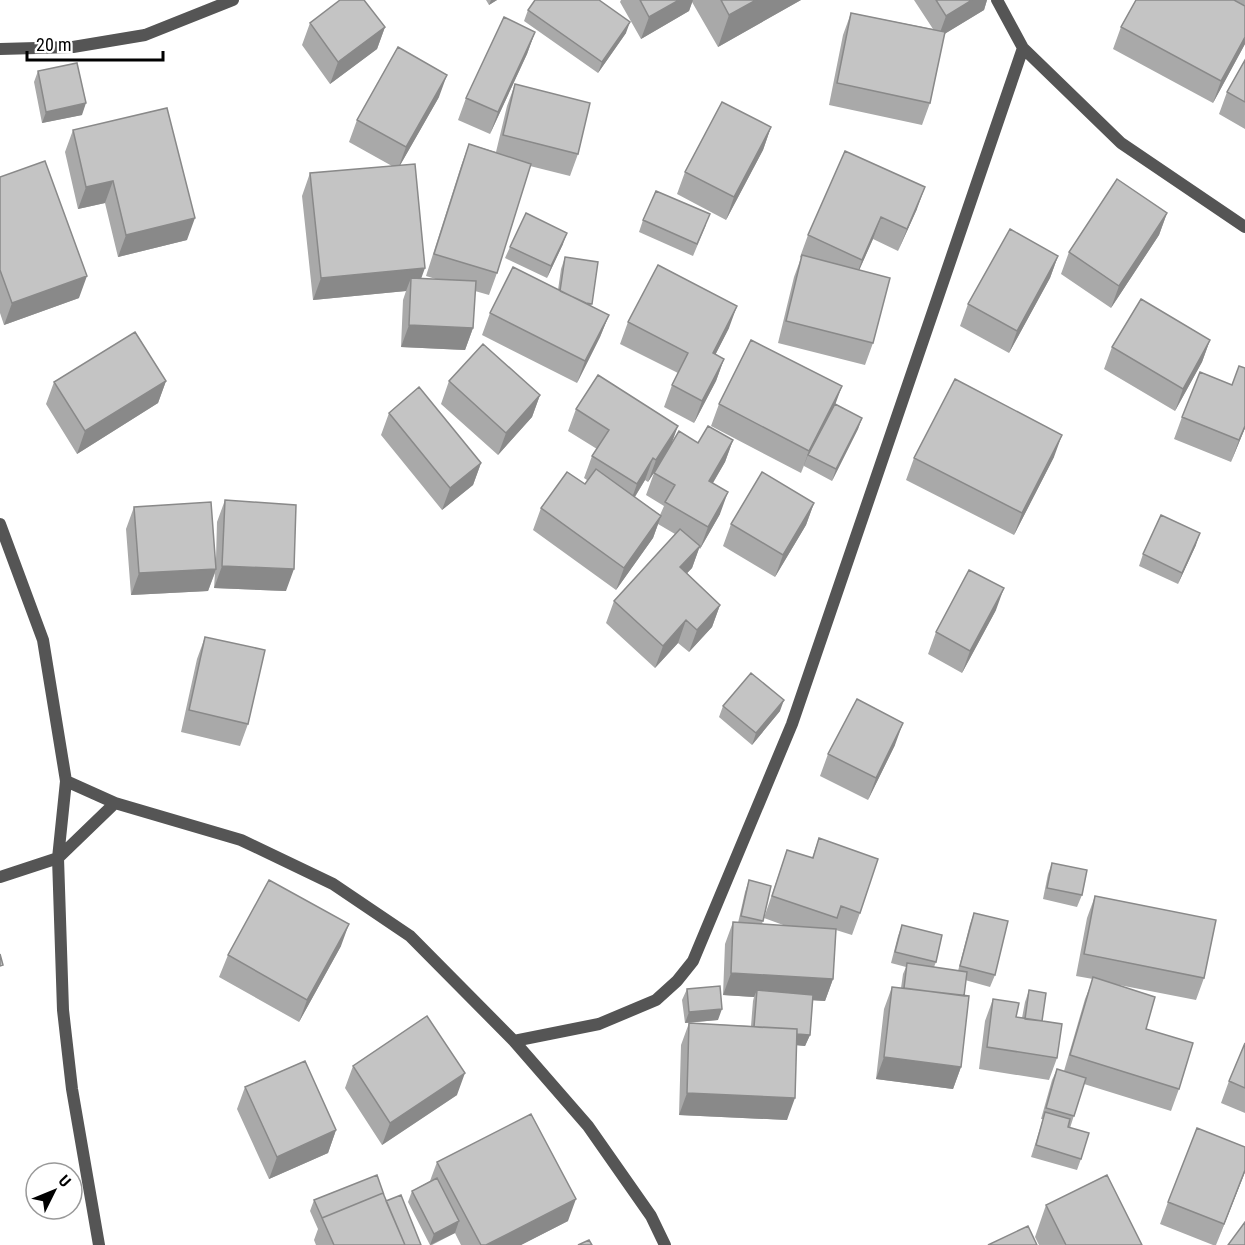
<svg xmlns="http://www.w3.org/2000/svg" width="1245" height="1245" font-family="'Roboto Condensed',sans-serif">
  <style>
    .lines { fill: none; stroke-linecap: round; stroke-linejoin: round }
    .minor { stroke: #555; stroke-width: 12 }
    .wall { fill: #a9a9a9; fill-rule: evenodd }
    .shaded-wall { fill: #898989 }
    .building { fill: #c4c4c4; stroke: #898989; stroke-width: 1.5 }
  </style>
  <rect width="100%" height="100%" fill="#fff"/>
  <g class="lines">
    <!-- minor -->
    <path class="minor" d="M997,0l26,48 98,95 124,84
      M0,49l73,-2 72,-12 88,-35
      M0,524l43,116 23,141 49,22 126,37 92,44 77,52 104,105 74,85 63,90 14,29
      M66,781l-8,77 5,152 9,79 27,156
      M0,877l58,-19 57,-55
      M514,1041l85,-17 57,-24 21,-19 16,-20 99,-237 231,-676"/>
  </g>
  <!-- wall -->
  <path class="wall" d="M486,0h11l-8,5z
    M621,0h180l-83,47 -26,-45 -3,9 -48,28 -21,-37z
    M914,0h73l-3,10 -40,24 -14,69 -8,22 -93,-20 14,-70 8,-22 82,16z
    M1136,0h109v44l-32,59 -100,-54 8,-22z
    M528,10l98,23 -28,40 -74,-52z
    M310,23l75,4 -8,22 -47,35 -28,-39z
    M535,32l-8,22 -37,80 -32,-14 8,-22z
    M1245,60v69l-26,-15 8,-22z
    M38,71l44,44 -40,8 -8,-41z
    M515,84l63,70 -8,22 -40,-10 -33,107 -8,22 -14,-4 -2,37 -8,22 -64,-3 2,-47 3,-9 -93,9 -11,-104 8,-23 82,-7 -43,-24 8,-22 82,-23 -39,68 21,114 18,1 -13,-4 35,-110 8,-22 27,8 11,-46z
    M771,127l-8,23 -37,70 -49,-26 8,-22z
    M73,130l114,110 -69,17 -13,-54 -27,6 -13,-57z
    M845,151l72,58 -19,42 -25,-12 -14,31 14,73 -8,22 -87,-22 16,-66 7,-19 -1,-1 8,-22z
    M0,177l79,121 -75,27 -4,-12z
    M1167,213l-8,22 -48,73 -50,-34 8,-22z
    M643,220l63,5 -13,31 -54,-24z
    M563,244l-16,34 -42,-20 5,-11z
    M1058,256l-8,22 -41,75 -49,-27 8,-22z
    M565,257l27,47 -1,2 18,9 -9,22 -23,46 -95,-48 8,-22 68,-23 3,-21z
    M628,322l101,6 -14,27 9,4 -8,22 -22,42 -30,-16 8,-22 6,-12 -58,-29z
    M1210,340l-8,22 -27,49 -71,-42 8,-22z
    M1245,368v60l-14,34 -57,-23 8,-22 50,-32z
    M166,381l-8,22 -81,51 -31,-50 8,-22z
    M449,381l91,14 -8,22 -34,38 -57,-51z
    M719,404l143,14 -4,11 -26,52 -28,-15v-1l-3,8 -90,-47z
    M576,409l94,37 28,-3 35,-3 -8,22 -12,21 7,31 -20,35 -1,-1 -7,20 -5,5 33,32 -8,22 -23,25 -11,-9 -23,25 -49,-45 8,-22 61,-67 -17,-10 -5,14 -37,52 -83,-60 8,-22 44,-24 2,-4 -3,-2 8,-22 5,-7 -29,-18zM662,460l-8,13 -8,22 18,11 -4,9 -25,-18 10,-17 3,2z
    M389,413l92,50 -8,22 -31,25 -61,-75z
    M1054,457l-40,78 -108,-55 8,-22z
    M225,500l61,91 -72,-3 1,-15 -7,18 -77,4 -5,-66 8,-22 82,52 1,-37z
    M814,503l-8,22 -31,52 -52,-31 8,-22z
    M1196,545l-18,39 -39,-18 4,-12z
    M996,610l-34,63 -34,-19 8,-22z
    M205,637l43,87 -8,22 -59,-14 16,-73z
    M723,706l57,5 -28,34 -33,-28z
    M895,745l-27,55 -48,-24 8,-22z
    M819,838l41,75 -8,22 -16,-5 -3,49 -8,22 -13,-1 -2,35 -5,11 -8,-1 -10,75 -108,-5 2,-70 8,-22 62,3 2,-25 1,-4 -31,-2 2,-51 8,-22 5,1 7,-31 4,-12 22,6 -9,38 24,2 -22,-8 23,-68 25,8z
    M1052,863l30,32 -5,12 -34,-8 5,-25z
    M1095,896l109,82 -8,22 -82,-16 32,45 33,60 -8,22 -87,-27 -14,44 11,31 -4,11 -46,-13 12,-38h-2l11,-39 5,-11 7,2 21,-72 8,-20 -17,-3 11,-58z
    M974,913l21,62 -5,12 -25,-7 -1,16 -3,71 -8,22 -77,-10 8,-70 8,-22 9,1 2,-14 3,-7 -15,-4 7,-27 4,-11 34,37 -2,5 24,4 12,-47z
    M341,946l-42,76 -80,-45 9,-22z
    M687,989l31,31 -33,3 -3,-23z
    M1029,990l28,68 -8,22 -70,-11 6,-48 8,-22 23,18 6,1 3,-16z
    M1245,1043v70l-24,-10 8,-22z
    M353,1066l104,29 -75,50 -37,-57z
    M245,1087l91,43 -8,23 -59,26 -32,-70z
    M1245,1147v25l-29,73h-3l-53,-21 8,-22z
    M437,1162l131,59 -47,24h-60l-6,-12 -23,12h-2l-22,-43 4,-11 18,-10z
    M314,1200l72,1 35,44h-105l-2,-5 4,-11 -8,-18z
    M1046,1205l96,40h-103l-4,-8z"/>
  <!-- shaded-wall -->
  <path class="shaded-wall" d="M491,0h6l-8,5z
    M679,0h14l-4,11 -48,28 8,-22z
    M756,0h45l-83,47 11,-32z
    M972,0h15l-3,10 -46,28 8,-22z
    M630,22l-4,11 -28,40 4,-11z
    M385,27l-8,22 -47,35 8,-22z
    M535,32l-8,22 -37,80 8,-22z
    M1245,37v7l-32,59 8,-22z
    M447,75l-8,22 -41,72 8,-22z
    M86,103l-4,12 -40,8 4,-11z
    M771,127l-8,23 -37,70 8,-23z
    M113,181l-8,22 -27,6 8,-22z
    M925,187l-8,22 -19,42 9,-22z
    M1167,213l-8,22 -48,73 8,-22z
    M881,217l-8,22 -19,43 8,-22z
    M195,218l-8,22 -69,17 8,-22z
    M567,233l-4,11 -16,34 4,-12z
    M1058,256l-8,22 -41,75 8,-22z
    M425,268l-8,22 -6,-12 -5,13 -93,9 8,-22z
    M87,276l-8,22 -75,27 8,-22z
    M737,306l-8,22 -24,47 8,-22z
    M609,315l-9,22 -23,46 8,-22z
    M409,325l64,3 -8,22 -64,-3z
    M1210,340l-8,22 -27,49 8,-22z
    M724,359l-8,22 -22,42 8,-22z
    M166,381l-8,22 -81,51 8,-23z
    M842,386l-8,22 -26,47 -7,18 8,-22z
    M540,395l-8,22 -34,38 8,-22z
    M862,418l-4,11 -26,52 4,-12z
    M678,426l-8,22 -22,34 8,-22z
    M1245,426v2l-14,34 8,-22z
    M1062,435l-8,22 -40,78 8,-22z
    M733,440l-8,22 -24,41 8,-22z
    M653,458l-8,22 -16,26 8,-22z
    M481,463l-8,22 -31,25 8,-22z
    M728,492l-8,22 -20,35 8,-22z
    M814,503l-8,22 -31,52 8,-22z
    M661,516l-8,22 -37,52 8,-22z
    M1200,533l-4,12 -18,39 4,-11z
    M700,546l-8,22 -20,21 8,-22z
    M222,566l72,3 -8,22 -72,-3z
    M216,569l-8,22 -77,4 8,-22z
    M1004,588l-8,22 -34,63 8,-22z
    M720,605l-8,22 -23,25 8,-22z
    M686,620l-8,23 -23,25 8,-22z
    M784,700l-4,11 -28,34 4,-12z
    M903,723l-8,22 -27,55 8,-22z
    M349,924l-8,22 -42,76 8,-22z
    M731,973l102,6 -8,22 -69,-4 1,-7 -3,7 -31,-2z
    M722,1009l-4,11 -33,3 4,-11z
    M753,1030l57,5 -5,11 -56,-5z
    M884,1057l77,10 -8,22 -77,-10z
    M465,1073l-8,22 -75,50 8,-22z
    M687,1093l108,5 -8,22 -108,-5z
    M336,1130l-8,23 -59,26 8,-22z
    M1245,1170v2l-29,73 8,-21z
    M576,1199l-8,22 -47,24h-35z
    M459,1221l-4,12 -25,12 4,-11z"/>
  <!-- building -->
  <path class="building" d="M340,0h24l21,27 -47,35 -28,-39z
    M535,0h64l31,22 -28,40 -74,-52z
    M640,0h39l-30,17z
    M721,0h35l-27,15z
    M936,0h36l-26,16z
    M1136,0h98l11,6v31l-24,44 -100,-54z
    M851,13l94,19 -15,71 -93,-20z
    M504,17l31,15 -37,80 -32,-14z
    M398,47l49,28 -41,72 -49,-27z
    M1245,60v42l-18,-10z
    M77,63l9,40 -40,9 -8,-41z
    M515,84l75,19 -12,51 -75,-19z
    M722,102l49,25 -37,70 -49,-25z
    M167,108l28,110 -69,17 -13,-54 -27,6 -13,-57z
    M469,144l62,20 -34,109 -63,-19z
    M845,151l80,36 -18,42 -26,-12 -19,43 -54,-25z
    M45,161l42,115 -75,27 -12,-33v-93z
    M415,164l10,104 -104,10 -11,-105z
    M1117,179l50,34 -48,73 -50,-34z
    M656,191l54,23 -13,30 -54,-24z
    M526,213l41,20 -16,33 -41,-19z
    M1010,229l48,27 -41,75 -49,-27z
    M802,255l88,23 -17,65 -87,-22z
    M565,257l33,5 -6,42 -6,-1 -26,-12z
    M658,265l79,41 -24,47 11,6 -22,42 -30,-16 16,-32 -60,-31z
    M513,267l96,48 -24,46 -95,-48z
    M411,278l65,3 -3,47 -64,-3z
    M1141,299l69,41 -27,49 -71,-42z
    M135,332l31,49 -81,50 -31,-49z
    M751,340l91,46 -33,65 -90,-47z
    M483,344l57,51 -34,38 -57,-52z
    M1239,366l6,2v58l-6,14 -57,-23 18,-45 32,13z
    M598,375l80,51 -22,34 -3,-2 -16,26 -45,-28 17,-26 -33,-21z
    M955,379l107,56 -40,78 -108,-55z
    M419,387l62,76 -31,25 -61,-75z
    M835,404l27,14 -26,51 -28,-14z
    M708,426l25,14 -24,41 19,11 -20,35 -43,-25 10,-17 -21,-12 25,-42 19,12z
    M596,469l65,47 -37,52 -83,-60 26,-36 18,12z
    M762,472l52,31 -31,52 -52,-31z
    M225,500l71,5 -2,64 -72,-3z
    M211,502l5,67 -77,4 -5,-66z
    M1161,515l39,18 -18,40 -39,-19z
    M680,529l20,17 -20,21 40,38 -23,25 -11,-10 -23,26 -49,-45z
    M969,570l35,18 -34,63 -34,-19z
    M205,637l60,13 -17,74 -59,-14z
    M751,673l33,27 -28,33 -33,-27z
    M857,699l46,24 -27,55 -48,-24z
    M819,838l59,21 -18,54 -19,-7 -4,12 -65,-22 15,-46 26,8z
    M1052,863l35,7 -5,25 -35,-7z
    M269,880l80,44 -42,76 -79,-45z
    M749,880l22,6 -8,35 -22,-5z
    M1095,896l121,24 -12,58 -120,-24z
    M974,913l34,8 -13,54 -35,-9z
    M733,922l103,7 -3,50 -102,-6z
    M902,925l40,10 -6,27 -41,-10z
    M0,954l3,11 -3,1z
    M907,963l60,9 -3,24 -60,-8z
    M1093,977l62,20 -9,32 47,14 -14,46 -109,-34z
    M720,986l2,23 -33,3 -2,-23z
    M892,987l77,9 -8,71 -77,-10z
    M757,990l56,5 -3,40 -13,-1v-5l-43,-2z
    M1029,990l17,3 -4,28 -17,-2z
    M993,999l26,4 -3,14 46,7 -5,34 -70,-11z
    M427,1016l38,57 -75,50 -37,-57z
    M689,1023l108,6 -2,69 -108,-5z
    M1245,1043v45l-16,-7z
    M305,1061l31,69 -59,27 -32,-70z
    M1057,1069l29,9 -12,38 -28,-8z
    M1045,1112l25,7 -2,8 21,6 -8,26 -45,-14z
    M531,1114l45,85 -90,46h-5l-44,-83z
    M1197,1128l48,19v23l-21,54 -56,-22z
    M377,1175l7,20 -1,-2 -61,25 1,2 -9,-20z
    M1107,1175l35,70h-76l-20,-40z
    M437,1178l22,43 -25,13 -22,-43z
    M383,1193l22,52h-71l-12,-27z
    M401,1195l20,50h-16l-19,-44z
    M1245,1222v23h-17z
    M1028,1226l9,19h-49z
    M589,1240l3,5h-14z"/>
  <!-- north arrow -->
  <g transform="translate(54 1191) rotate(47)"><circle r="28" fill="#ffffff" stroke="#999999" stroke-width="1.5"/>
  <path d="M0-4.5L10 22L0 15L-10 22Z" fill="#000000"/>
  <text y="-9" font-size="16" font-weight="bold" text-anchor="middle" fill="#000000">U</text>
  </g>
  <!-- scale -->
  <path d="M27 51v9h136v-9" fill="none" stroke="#000000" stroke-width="3"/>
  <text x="36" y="51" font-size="18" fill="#000000" stroke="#ffffff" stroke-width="4.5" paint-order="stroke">20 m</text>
</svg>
